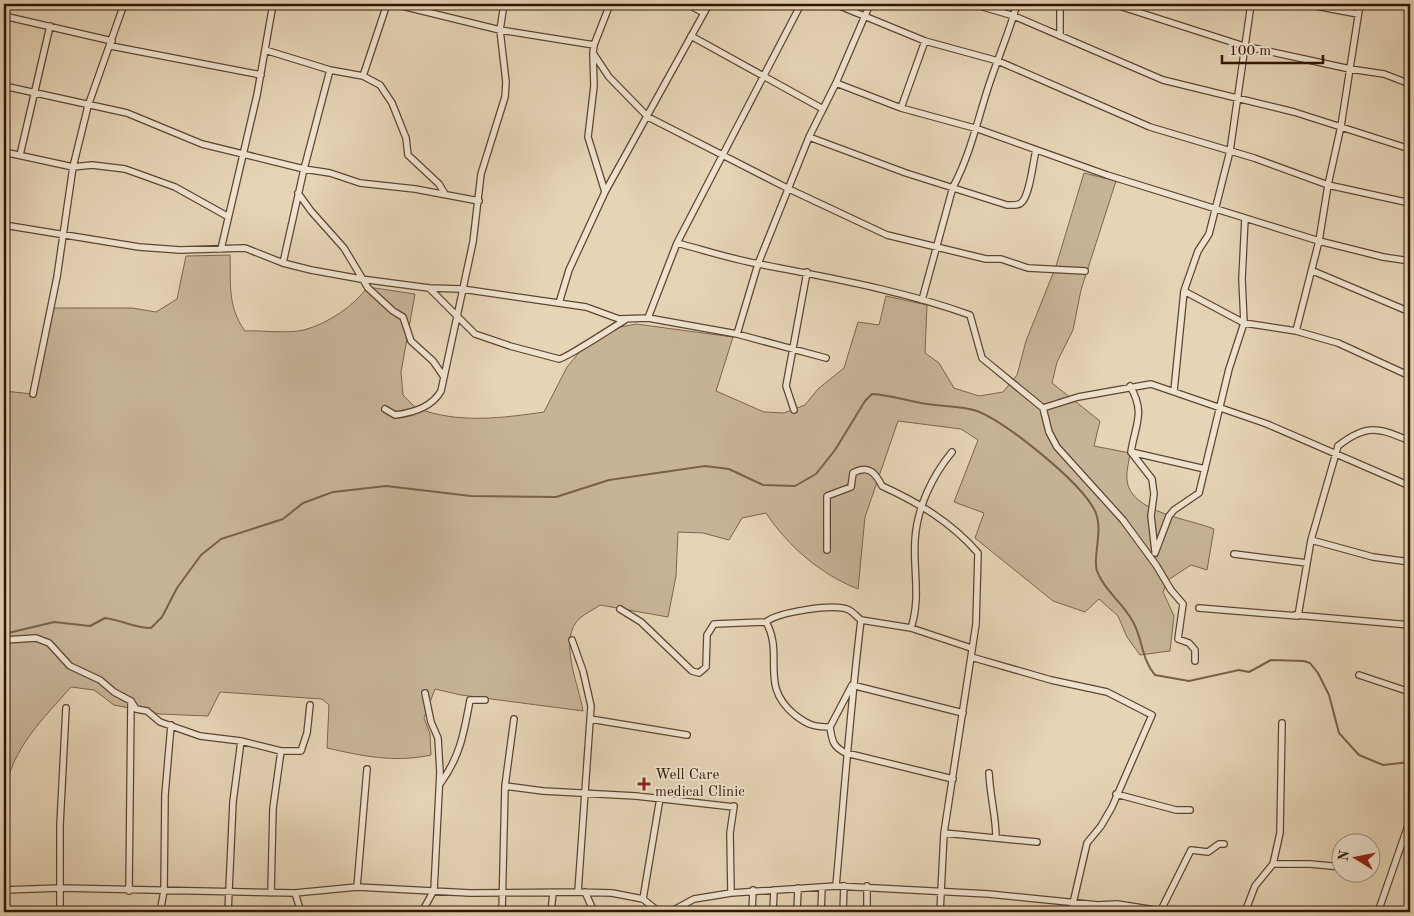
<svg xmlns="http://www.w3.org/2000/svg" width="1414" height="916" font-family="'Old Standard TT',serif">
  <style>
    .green { fill: #c7b498; stroke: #7c644e }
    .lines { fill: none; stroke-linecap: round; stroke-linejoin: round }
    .stream { stroke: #78614a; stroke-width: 2 }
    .minor-casing { stroke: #5e4530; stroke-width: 8 }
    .minor { stroke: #efe3d0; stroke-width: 5.5 }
    .poi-dot { fill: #8f2418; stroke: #efe3d0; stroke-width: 2 }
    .labels { text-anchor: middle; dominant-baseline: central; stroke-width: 4; stroke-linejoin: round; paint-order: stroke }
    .poi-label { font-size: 15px; fill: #311504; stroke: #efe3d0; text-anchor: start }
  </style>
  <rect width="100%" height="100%" fill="#e6d4b6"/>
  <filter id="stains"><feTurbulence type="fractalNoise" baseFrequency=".004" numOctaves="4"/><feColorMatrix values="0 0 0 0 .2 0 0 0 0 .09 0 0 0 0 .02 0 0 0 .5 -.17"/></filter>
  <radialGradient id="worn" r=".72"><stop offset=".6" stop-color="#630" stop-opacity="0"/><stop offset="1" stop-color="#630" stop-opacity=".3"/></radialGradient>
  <!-- green -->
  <path class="green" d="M1084,173l32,8 -35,109 -8,40 -16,32 -5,21 48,38 -6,25 36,7c-1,9 -4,19 -3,27 3,33 64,39 87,49l-7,41 -16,-5 -23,15 -5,12 11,24 -4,35 -30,4 -13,-18 -9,-21 -19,-17 -14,13 -32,-11 -78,-63 9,-25 -30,-11 24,-62 -17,-11 -63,-8 -33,96 -7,72c-38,-15 -70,-43 -92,-76l-24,5 -13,22 -26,-7 -25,-1 -2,44 -8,41 -68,-12c-7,5 -14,8 -20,13 -23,20 -1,67 3,93l-122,-16 -26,-6 -11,29 6,16 1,21c-36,8 -69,1 -104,-7l2,-43 -7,-6 -102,-7 -12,24 -48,-2 -46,-9 -20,-15 -23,-3c-28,32 -60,62 -66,106 -1,13 -1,26 -1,39v-441l29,3 19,-86h80l24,4 21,-13 9,-43 44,-1c1,28 -3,51 15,76 18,-1 41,3 59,-1 25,-7 48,-23 64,-43l47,7 -14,78 2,23c4,4 9,10 14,13 40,16 86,10 127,4l23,-45 15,-18 28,-20 26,-5 97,13 -17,54 48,21 20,1 21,-8 13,-16 26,-21 14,-46 21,3 7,-29 41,9 -2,48 14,10 15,25 25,8 24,-4 14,-17 9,-34 30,-75z"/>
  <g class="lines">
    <!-- stream -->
    <path class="stream" d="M4,634l50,-12 36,4 15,-8c17,2 29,10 46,10l11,-11 15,-29 24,-33 20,-16 62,-20 20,-16 30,-11 53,-6 85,10 85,1 53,-17 96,-14 24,3 34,16 32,1 21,-12 19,-24 30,-49 7,-7c18,1 32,6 49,9 18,4 39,2 56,8 30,12 104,71 118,100 9,19 -3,47 2,60 7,19 25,31 35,49 11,18 9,39 23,55l34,6 50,-11 10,2 22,-12 33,1 6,2 8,10 11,22 10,38 20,22 24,10 27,-3"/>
    <defs>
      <path id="minor" d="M394,4l106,26 94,15
        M602,4l7,2
        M610,4l-16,41 -1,8 16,24 39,40 141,72 98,46 99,24h15l27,9 57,3
        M687,4l17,9
        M835,4l90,37 73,20 152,66 104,31 74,27 82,18
        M973,4l41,12 149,64 131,32 116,37
        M1060,4v32
        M1113,4l131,42 106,23 34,5 26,10
        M1305,4l53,10
        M4,16l108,25
        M691,36l132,73
        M111,46l150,29
        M265,50l65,20 33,6 17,9 12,18 14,35 2,17 31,29 6,10
        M593,55l1,31 -6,51 17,55
        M363,76l24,-72
        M836,83l65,25 77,21 129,46 212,66 64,16 27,4
        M4,86l123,27 75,31 102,25 26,4 30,10 55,6 64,12
        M901,108l24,-67
        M809,137l97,36 101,32c5,0 12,1 15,-3 8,-8 11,-40 14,-52
        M4,152l69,15 19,-2 33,4 50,18 52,29
        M20,155l30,-129
        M298,193l13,18 33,37 24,40 25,23 10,6 8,24 22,20 11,16
        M4,225l135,22 41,3 65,-2 38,15 28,7 50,9 68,9 33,1 124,18 33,12 29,-1 89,16 89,24
        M677,243c27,7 54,16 82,21 71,14 142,26 211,51l12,43 61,50 6,24 8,15 66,73 33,45 15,25 12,14 -5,35 11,4 6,7v11
        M221,249l36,-154 16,-91
        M283,263l21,-94 26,-99
        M1313,271l97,41
        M429,288l46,46 35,12 49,13c6,0 56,-33 66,-39
        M1184,291l60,32 52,8 42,12 72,33
        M922,300l31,-113c17,-32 24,-65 35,-99 9,-28 21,-55 29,-84
        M559,303l10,-33 36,-78 104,-188
        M648,318l29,-75 124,-239
        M1296,331l23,-90 9,-56 13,-59 19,-122
        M737,334l21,-70 51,-127 27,-54 34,-79
        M1130,386c16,27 5,39 1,66l21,27 2,15 -3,22 4,35
        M1174,391l10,-100 14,-40 11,-17 21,-83 21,-147
        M33,394l24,-117 16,-110 15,-61 36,-102
        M1043,408l35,-11 73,-13 116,40 143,62
        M385,409l10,6c17,-2 37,-8 46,-24l32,-149 8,-68 24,-77 1,-15 -6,-52 4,-26
        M794,410l-8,-24 21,-114
        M1131,452l74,17
        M1311,540l62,17 37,5
        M827,550v-54l24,-9 2,-14c16,-9 23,1 29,13 37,17 69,36 96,67l-2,71 -32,209 -4,79
        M1155,553l14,-37 5,-6 25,-17 30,-124 15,-46 -2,-44 3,-61
        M1234,554l73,9
        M1199,608l99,8 13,-76 27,-94c29,-23 41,-18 72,-5
        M620,609l21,13 51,49 7,2 7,-6 1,-32 7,-11 52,-2c19,34 -8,63 29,93 13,10 19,12 35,12l22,-42 111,28
        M1295,615l115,10
        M766,622c12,-10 69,-19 83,-12 4,2 8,7 12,10
        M911,628c10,-30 2,-58 4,-88 2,-32 17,-64 37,-88
        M4,640l32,-2 13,5 21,23 30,14 14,12 17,9 5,8 11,2 13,11 40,14 41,5 40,10h20l6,-18 3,-28
        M572,640l11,31 8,35 -13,186
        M971,657l80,23 56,12 45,23 -40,92 -11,19 -14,17 -16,69
        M1359,675l51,17
        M590,719l97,16
        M830,727c2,14 3,20 16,26l107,26
        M989,773c1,23 7,43 7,65
        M440,784c20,-27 24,-51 30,-84h15
        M505,786l38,5 93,5 98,11
        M1116,794l60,16h14
        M944,833l93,9
        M1273,864h37l32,3
        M836,886c8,-89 14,-177 25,-266l50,8 60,20
        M357,887l10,-118
        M4,890l56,-2 235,5 62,-6 113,6 108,-1 34,1 31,6 16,13
        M129,891l2,-190
        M585,892l9,20
        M271,893l2,-85 8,-57
        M295,893l6,19
        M731,893l-1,-60 4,-27
        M643,899l17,-101
        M1161,910l30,-60 17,2 11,-8h5
        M60,912v-87l6,-117
        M160,912l4,-21 1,-96 6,-70
        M228,912l5,-110 8,-61
        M422,912l12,-22 6,-118 -2,-34 -7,-16 -6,-29
        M502,912l3,-126 9,-67
        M551,912l2,-19
        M670,912l24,-13 37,-6 105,-7 153,8 109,11 19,-1 51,8
        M752,912l1,-22
        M773,912l1,-22
        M797,912l1,-24
        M821,912l1,-25
        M843,912l1,-26
        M867,912v-26
        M1245,912l10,-26 18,-22 7,-31 2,-110
        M1378,912l32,-92"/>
    </defs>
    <!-- minor casing -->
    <use href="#minor" class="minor-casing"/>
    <!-- minor -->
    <use href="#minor" class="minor"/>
  </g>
  <!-- markers -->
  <path class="poi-dot" d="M641.5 776.5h5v5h5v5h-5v5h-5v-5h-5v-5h5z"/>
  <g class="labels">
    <!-- poi labels -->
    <g class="poi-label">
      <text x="655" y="775">Well Care<tspan x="655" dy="17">medical Clinic</tspan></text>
    </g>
  </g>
  <!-- margin -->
  <rect width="1414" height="916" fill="none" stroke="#e6d4b6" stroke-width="20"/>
  <rect x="5" y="5" width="1404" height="906" fill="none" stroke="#311504" stroke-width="2.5"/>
  <rect x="10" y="10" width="1394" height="896" fill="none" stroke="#311504"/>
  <!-- north arrow -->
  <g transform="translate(1356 858) rotate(280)"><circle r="24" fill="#efe3d0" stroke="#a3917e"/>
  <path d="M0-4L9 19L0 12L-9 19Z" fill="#8f2418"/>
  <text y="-8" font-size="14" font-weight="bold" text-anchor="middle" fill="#311504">N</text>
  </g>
  <!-- scale -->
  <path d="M1222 55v8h101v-8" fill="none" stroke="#311504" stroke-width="2.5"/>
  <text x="1229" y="55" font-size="15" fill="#311504" stroke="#efe3d0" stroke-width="4" paint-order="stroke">100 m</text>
  <rect width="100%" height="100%" filter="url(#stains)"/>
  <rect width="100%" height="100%" fill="url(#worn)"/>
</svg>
